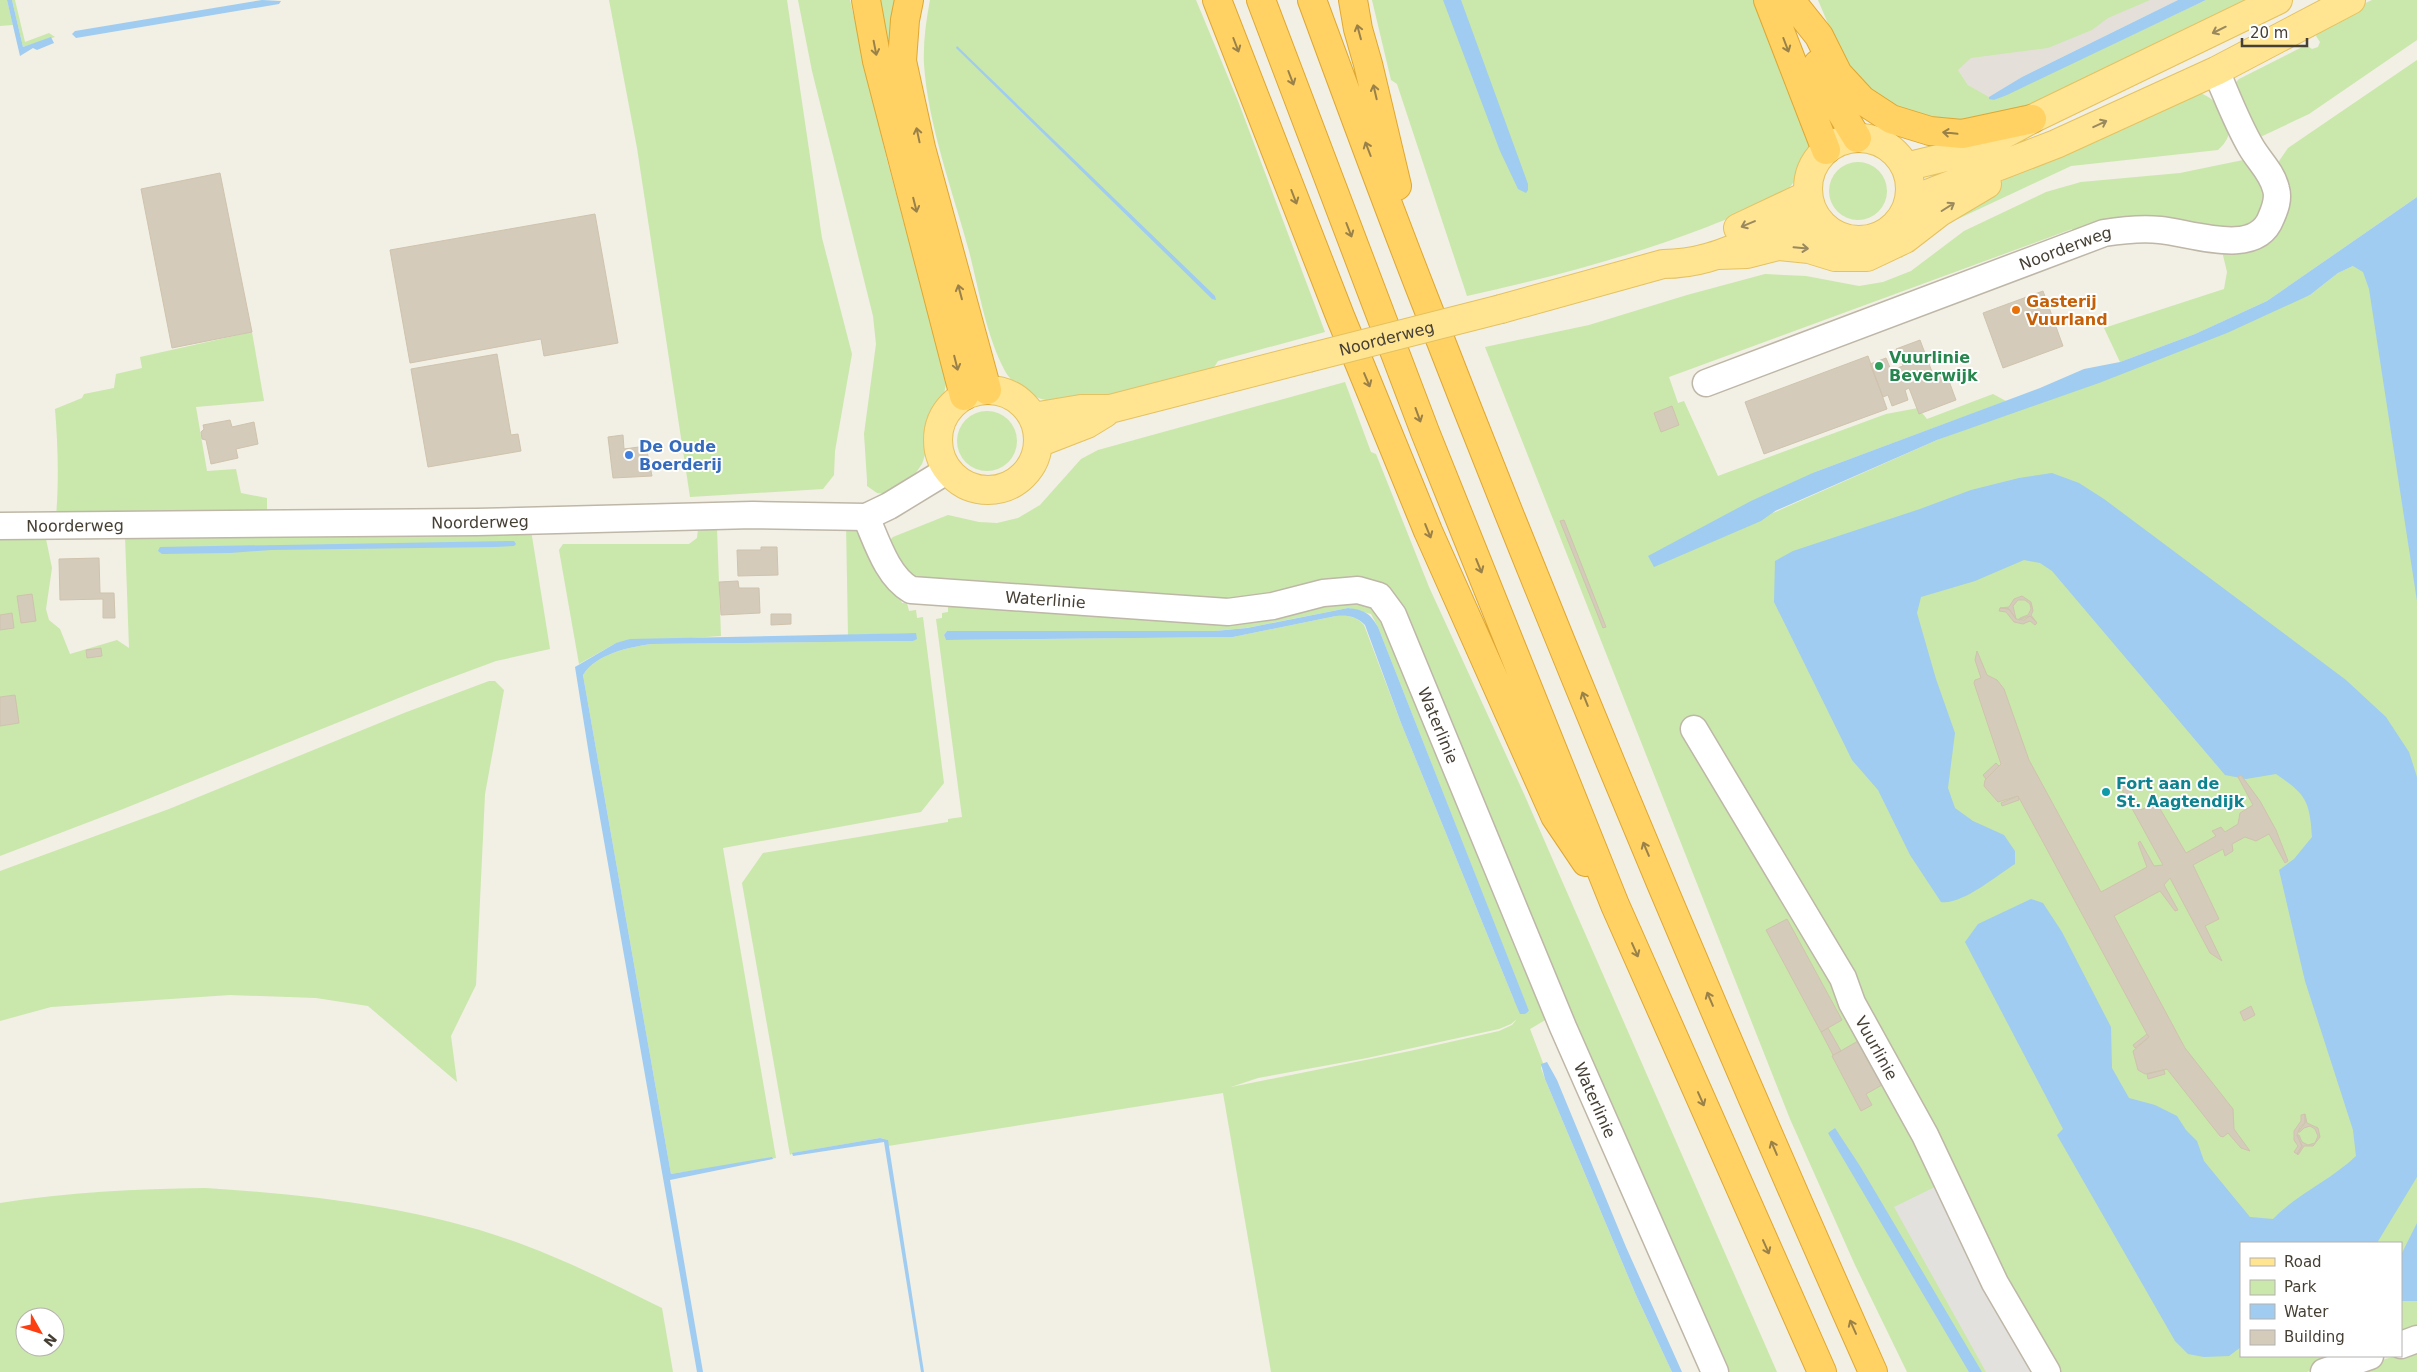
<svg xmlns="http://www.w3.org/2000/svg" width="2417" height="1372" font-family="'DejaVu Sans',sans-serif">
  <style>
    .industrial { fill: #e4e0d9 }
    .green { fill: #cae7ac; fill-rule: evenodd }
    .parking { fill: #e3e1dd }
    .water { fill: #9fccf0 }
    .building { fill: #d4cbba; stroke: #cfc3ad }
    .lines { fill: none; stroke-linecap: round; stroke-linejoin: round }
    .street-casing { stroke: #beb7a7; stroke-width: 29 }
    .primary-casing { stroke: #e4c261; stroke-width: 30 }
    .highway-casing { stroke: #dea732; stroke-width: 30 }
    .street { stroke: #fff; stroke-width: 26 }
    .primary { stroke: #ffe491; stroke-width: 28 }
    .highway { stroke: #ffd263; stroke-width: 28 }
    .primary-bridge-casing { stroke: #e4c261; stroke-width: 30; stroke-linecap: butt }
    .primary-bridge { stroke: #ffe491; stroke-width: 28 }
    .oneway { stroke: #99895e }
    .oneway2 { stroke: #998149 }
    .food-dot { fill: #e8710a; stroke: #fff; stroke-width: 2 }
    .leisure-dot { fill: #2e9e5b; stroke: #fff; stroke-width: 2 }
    .shop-dot { fill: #3f7fe0; stroke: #fff; stroke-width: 2 }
    .culture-dot { fill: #0f9aa8; stroke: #fff; stroke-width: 2 }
    .labels { text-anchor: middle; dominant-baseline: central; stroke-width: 4; stroke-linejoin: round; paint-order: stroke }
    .street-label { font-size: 16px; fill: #453f34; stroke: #fff }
    .food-label { font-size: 16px; font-weight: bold; fill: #c56008; stroke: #fff; text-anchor: start }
    .leisure-label { font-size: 16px; font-weight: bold; fill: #27864d; stroke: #fff; text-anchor: start }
    .shop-label { font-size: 16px; font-weight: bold; fill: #366cbe; stroke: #fff; text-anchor: start }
    .culture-label { font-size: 16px; font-weight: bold; fill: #0d838f; stroke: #fff; text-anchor: start }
  </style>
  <rect width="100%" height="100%" fill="#f2efe4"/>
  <!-- industrial -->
  <path class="industrial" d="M1928,0h250l-156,77 -33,22 -21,-14 -10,-15z"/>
  <!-- green -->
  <path class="green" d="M0,0h7l6,25 -13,1z
    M12,0h3l10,42 24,-9 6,4 -32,10z
    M609,0h178l35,238 30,116 -17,97 -1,24 -11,14 -133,8 -53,-349z
    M798,0h52l37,160 17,63 21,53 21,80v28l-2,10 -15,26 -3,32 -4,12 -7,10 -9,8 -22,12 -7,-1 -10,-7v-6l-3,-46 12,-90 -3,-28 -61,-245z
    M878,0h23l-4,42 -15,-5z
    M930,0h266l42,101 87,231 -107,29 -5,8c-40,10 -140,44 -177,28 -11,-5 -25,-15 -31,-26 -19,-36 -26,-81 -36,-120 -16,-59 -41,-126 -45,-187 -1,-21 2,-43 6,-64z
    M1372,0h381c12,28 61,122 56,148 -3,16 -15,39 -29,48 -22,13 -49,21 -73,31 -78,30 -158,51 -240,69l-70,-212 -6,-4z
    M1818,0h332l-42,18 -16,12 -44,18 -77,10 -13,12 10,15 26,15 212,-100h41l-212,104 -42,15 -50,2 -43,-11 -30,-20 -24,-24z
    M2372,0h45v40l-108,74 -53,25 -23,-54 6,-6 67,-34 6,4 6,-2 2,-5 -4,-6c12,-19 36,-26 56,-36z
    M2417,60v137l-150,104 -72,33 -75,28 -16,-34 120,-39 3,-17 -5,-21 40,-6 15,-81 11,-16z
    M2198,92c24,9 45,37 20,58l-147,16 -126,59 -44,33 -2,-2 68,-53 40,-25z
    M2248,159l20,38 -7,23 -13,11 -173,7 -3,-9 -403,148 9,26 6,-2 34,75 168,-62 32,-6 9,11 66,-25 13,7 -191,71 -42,41 164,-73 373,-145 28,-22 15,-7 64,-53v1116l-16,5v-91h-160v113h99l-33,16h-400l-52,-107 -65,-146 -305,-772 104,-22 98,-30 78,-21 41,2 53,10 24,-4 28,-11 53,-40 82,-39 35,-10 99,-9z
    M1829 191a29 29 0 1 1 58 0a29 29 0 1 1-58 0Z
    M252,332l12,69 -68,6 11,64 29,-2 5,24 26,5v14l-211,5c3,-37 2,-71 -1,-108l27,-11 2,-4 30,-6 2,-14 26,-6 -2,-11z
    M1345,382l26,70 5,2 53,133 95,207 253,578h-55l-323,-771 -148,-3 -61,4 -265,-21c-22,-9 -25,-19 -36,-40l4,-4 55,-22 31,7 18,1 21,-5 22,-13 41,-46 17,-9z
    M957 441a30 30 0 1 1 60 0a30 30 0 1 1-60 0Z
    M846,522l10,3 41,65 5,13h5l2,8 7,-1 1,8 6,-1 21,166 -23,29 -198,36 53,310 -105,16 -88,-499c13,-21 46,-28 69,-31l261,-3 3,-8 -68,2z
    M698,529h19l4,107 -105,7 -37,21 -20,-114 4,-6h126l8,-6z
    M531,530l19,119 -54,12 -70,26 -303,122 -123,47v-324l36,2 10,5 6,29 -6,41 3,11 11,9 10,25 47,-14 12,8 -4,-112z
    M1354,596l35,19 158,404 -17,10 13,34 -2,5 4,11 91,216 36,77h-401l-48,-279 -335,53v-6l-8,-2 -87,15 -3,2 -48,-272 21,-30 185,-31v-3l14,-2 -26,-198 6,-1v-5l6,-1v-5l6,-1 1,-6 191,12zM1348,608l23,6 7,13 151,385 -15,-12 -113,-277 -37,-98c-8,-9 -16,-10 -28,-9l-103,21 -287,3 -2,-5 3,-4h268l31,-3zM1517,1019l-5,6 -13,6 -89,20 -179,36 27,-9 109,-20 132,-29 12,-5z
    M489,681h6l9,9 -19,104 -9,191 -25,51 6,46 -89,-76 -52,-8 -86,-3 -179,12 -51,14v-150l169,-62 235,-96z
    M205,1188c108,7 217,19 319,57 48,18 93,41 138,63l11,64h-673v-169c68,-11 136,-14 205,-15zM25,1317h30v30h-30z
    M2417,1346v26h-69c23,-11 48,-13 69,-26z"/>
  <!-- parking -->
  <path class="parking" d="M1943,1183l95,189h-52l-92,-165z"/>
  <!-- water -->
  <path class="water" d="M7,0h5l11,47 28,-10 3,6 -17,7 -4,-2 -13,8z
    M262,0l19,1 -2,3 -203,34 -4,-4 3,-3z
    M1443,0h18l67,184v6l-2,3 -8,-4 -18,-38z
    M2178,0h28l-199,95 -13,5 -5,-1v-2l33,-20z
    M957,46l258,250 1,4 -4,-1 -256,-251z
    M2417,197v404l-48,-312 -6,-17 -10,-6 -15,7 -28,22 -83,38 -128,50 -162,57 -162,71 -14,10 -107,46 -6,-11 103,-55 64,-29 225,-84 44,-19 36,-7 75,-28 72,-33z
    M2052,473l27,10 25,16 242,181 40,37 23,35 8,25v400l-40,66h-136v104l-12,9 -25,1 -16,-3 -13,-13 -114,-199 -4,-7 6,-6 -98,-187 13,-18 53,-25 12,4 19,29 49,95 1,41 17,30 26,7 22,11 9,14 11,11 7,20 46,56 23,2c24,-25 58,-39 83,-63l-3,-26 -48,-149 -26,-111 15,-11 18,-22c-2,-37 -7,-43 -36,-63l-30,5 -21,-4 -173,-204 -12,-8 -16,-3 -49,21 -54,16 -4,16 19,66 19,54 -7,55 7,20 18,13 31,14 11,16v13c-19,12 -53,41 -74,38l-31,-47 -32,-65 -26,-30 -78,-158 1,-41 18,-10 127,-42 51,-19 48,-12z
    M514,541l2,3 -2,2 -20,1 -223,3 -41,3 -68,1 -4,-3 2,-4z
    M1348,608c16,2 22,5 30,19l151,384 -4,3h-5l-6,-14 -113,-277 -36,-98c-9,-9 -17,-10 -29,-9l-103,21 -287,3 -2,-5 3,-4h268l32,-3z
    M916,633l1,6 -4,2 -261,3c-23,3 -56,10 -69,31l88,499 101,-17 1,2 -103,21 33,192h-6l-107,-611 -15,-94 41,-24 14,-4z
    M1547,1062l10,18 69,167 56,125h-10l-36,-77 -91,-216 -4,-15z
    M1835,1128l25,38 122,206h-13l-141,-239z
    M880,1138l8,2 36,232h-3l-37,-230 -91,14 -1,-3z
    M2417,1223v78h-16v-46z"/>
  <!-- building -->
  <path class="building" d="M220,173l32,159 -80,16 -31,-159z
    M595,214l23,129 -74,13 -3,-17 -131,24 -20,-113z
    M2043,291l20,55 -60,22 -20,-55z
    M1920,340l14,37 12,-4 10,27 -37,14 -10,-26 -4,2 3,10 -16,6 -4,-11 -5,2 -13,-33 16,-6 5,12 12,-4 -7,-17z
    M497,354l14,81 7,-1 3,17 -93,16 -17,-98z
    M1868,356l19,53 -123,45 -19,-52z
    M1672,406l7,19 -18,7 -7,-19z
    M230,420l2,7 22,-5 4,22 -22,5 2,9 -27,6 -5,-24 -4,-1 -1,-7 3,-3 -1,-4z
    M623,435l1,14 22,-3 6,30 -39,2 -5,-41z
    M1564,520l42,107 -3,1 -43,-107z
    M761,547h16l1,28 -40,1 -1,-26h24z
    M99,558l1,35h14l1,25h-12v-19l-43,1 -1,-41z
    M738,581l1,7h20l1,25 -39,2 -2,-33z
    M32,594l4,27 -15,2 -4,-27z
    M2022,596l9,6 2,9 -2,4 6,8 -7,-7 -11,4 1,-2 8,-3 3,-6 -1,-5 -5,-4h-7l-5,6 3,13 -7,-10 -9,-1 9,-1 5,-8z
    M2000,608l9,1 7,10 8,1 6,-4 7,7 -2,2 -5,-4 -7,3 -9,-2 -8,-10 -7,-1z
    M12,613l2,15 -14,2v-15z
    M771,614h20v10l-20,1z
    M101,648l1,8 -15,2 -1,-8z
    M1977,651l10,24 10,5 7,9 25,71 72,132 46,-25 -9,-24 2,-2 14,25 9,-1 -40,-73 -1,-16 19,34 15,-8 30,51 30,-17 -4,-5 9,-4 4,5 13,-8 2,-11 13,-8 -15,-28 3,-2 19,26 16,29 12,31 -3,2 -16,-29 -13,7 -11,-4 -13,7 1,7 -8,5 -2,-7 -30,16 26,54 -14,7 17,35 -12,-8 -40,-75 -6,7 14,25 -3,1 -15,-20 -46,25 71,132 48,61 1,20 16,22 -9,-3 -13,-15 -5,4 -3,-1 -53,-67 -22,5 -7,-4 -5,-19 16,-14 -2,-3 -129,-238 -20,6 -14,-16 1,-6 16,-16 -27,-81 1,-3 6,-2 -6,-18z
    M15,695l4,28 -19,3v-29z
    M1996,763l3,3 -13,13 -3,-4z
    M2018,796l1,4 -17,6 -1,-3z
    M1787,919l55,101 -21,12 -55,-102z
    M2251,1006l4,9 -11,6 -4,-9z
    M1828,1028l13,23 -8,4 -12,-23z
    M2147,1034l2,3 -14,11 -2,-3z
    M1858,1041l24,44 -16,9 6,11 -11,6 -29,-55z
    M2164,1070l1,4 -17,5 -1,-5z
    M2305,1114v9l-5,4 -3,8 5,11 -5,8 -3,-2 4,-6 -4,-6v-9l7,-10v-6z
    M2305,1114l2,9 11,5 2,9 -7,9h-9l-6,9 -1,-1 5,-8 -5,-11h2l3,7 6,3 7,-2 3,-7 -3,-7 -5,-3 -6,2 -4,4h-2l7,-9z"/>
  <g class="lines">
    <defs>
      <g id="street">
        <path id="s1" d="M1706,383l398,-150c19,-3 37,-5 56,-3 32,3 96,28 111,-12 4,-9 8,-19 5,-29 -4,-17 -17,-28 -25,-42 -14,-24 -24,-51 -35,-76"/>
        <path id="s2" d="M866,517c11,25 21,59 45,73l317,22 45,-6 50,-13 35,-3 21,6 14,19 170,412 152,345"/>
        <path id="s3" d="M0,526l477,-4 276,-7 113,2 23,-11 59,-36"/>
        <path id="s4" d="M1694,729l149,249 9,25 73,132 70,148 52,89"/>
        <path d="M2401,1345l16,-6"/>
        <path d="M2324,1372l46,-16"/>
      </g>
      <path id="primary" d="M1808 189a51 51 0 1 1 102 0a51 51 0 1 1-102 0Z
        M1905,167l70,-17 57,-31 246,-119
        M1909,201l147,-57 160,-73 135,-71
        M1738,228l70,-33
        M1718,255l29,-1 31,-8 31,3 26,8h32l38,-18 35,-27 47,-28
        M1501,309l162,-45c42,0 68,-15 107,-30 15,-5 32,-9 48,-14
        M938 440a50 50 0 1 1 100 0a50 50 0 1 1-100 0Z
        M1033,417l48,-8h29l198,-51
        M1038,443l49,-19 18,-11"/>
      <path id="highway" d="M866,0l11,61 87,335
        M909,0l-4,20 -3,41 19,87 66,242
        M1217,0l123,316 88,215 127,285 31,46
        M1261,0l164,432 190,473 207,467
        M1312,0c36,98 72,196 110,293 141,363 292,723 451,1079
        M1353,0l5,29 10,35 29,122
        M1768,0l58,150
        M1791,1l28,35 19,38 24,26 29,19 39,12 32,3 70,-15
        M1818,64l20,43 19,31"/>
    </defs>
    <!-- street casing -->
    <use href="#street" class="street-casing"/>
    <!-- primary casing -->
    <use href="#primary" class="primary-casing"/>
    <!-- highway casing -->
    <use href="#highway" class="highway-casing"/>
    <!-- street -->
    <use href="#street" class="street"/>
    <!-- primary -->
    <use href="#primary" class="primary"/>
    <!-- highway -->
    <use href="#highway" class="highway"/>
    <defs>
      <g id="primary-bridge">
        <path id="s5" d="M1308,358l193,-49"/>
      </g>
    </defs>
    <!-- primary-bridge casing -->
    <use href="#primary-bridge" class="primary-bridge-casing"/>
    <!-- primary-bridge -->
    <use href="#primary-bridge" class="primary-bridge"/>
  </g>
  <!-- one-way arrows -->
  <defs><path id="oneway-shaft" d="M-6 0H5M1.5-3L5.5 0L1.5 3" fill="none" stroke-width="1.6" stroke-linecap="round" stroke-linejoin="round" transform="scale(1.25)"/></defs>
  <g class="oneway">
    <use href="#oneway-shaft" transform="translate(2219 30) rotate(154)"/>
    <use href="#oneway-shaft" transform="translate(2100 124) rotate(-25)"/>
    <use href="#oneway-shaft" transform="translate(1948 207) rotate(-32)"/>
    <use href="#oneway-shaft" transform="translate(1748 224) rotate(157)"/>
    <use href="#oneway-shaft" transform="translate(1801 248) rotate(5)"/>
  </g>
  <g class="oneway2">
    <use href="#oneway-shaft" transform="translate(1359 32) rotate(-105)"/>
    <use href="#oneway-shaft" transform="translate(1236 45) rotate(69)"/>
    <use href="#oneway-shaft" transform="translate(1786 45) rotate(69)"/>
    <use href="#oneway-shaft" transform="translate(875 48) rotate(79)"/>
    <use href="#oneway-shaft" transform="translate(1291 78) rotate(69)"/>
    <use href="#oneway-shaft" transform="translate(1375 92) rotate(-103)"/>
    <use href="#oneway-shaft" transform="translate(1950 133) rotate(-174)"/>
    <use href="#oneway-shaft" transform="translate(918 135) rotate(-102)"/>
    <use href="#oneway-shaft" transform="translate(1368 149) rotate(-111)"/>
    <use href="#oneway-shaft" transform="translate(1294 197) rotate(69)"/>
    <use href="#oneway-shaft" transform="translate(915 205) rotate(76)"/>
    <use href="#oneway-shaft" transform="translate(1349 230) rotate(69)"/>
    <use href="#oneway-shaft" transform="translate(960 292) rotate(-105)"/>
    <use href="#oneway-shaft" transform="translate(956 363) rotate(76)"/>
    <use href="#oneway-shaft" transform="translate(1367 380) rotate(67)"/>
    <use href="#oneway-shaft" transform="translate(1418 415) rotate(70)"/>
    <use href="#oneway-shaft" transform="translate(1428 531) rotate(68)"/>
    <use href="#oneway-shaft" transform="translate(1479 566) rotate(68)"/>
    <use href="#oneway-shaft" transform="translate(1585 699) rotate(-112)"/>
    <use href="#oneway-shaft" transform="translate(1646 849) rotate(-113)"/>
    <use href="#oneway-shaft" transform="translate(1635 950) rotate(66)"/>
    <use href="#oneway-shaft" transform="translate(1710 999) rotate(-113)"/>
    <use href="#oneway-shaft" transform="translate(1701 1099) rotate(66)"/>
    <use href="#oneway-shaft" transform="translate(1774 1148) rotate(-113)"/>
    <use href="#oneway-shaft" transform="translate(1766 1247) rotate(66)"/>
    <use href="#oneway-shaft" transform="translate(1853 1327) rotate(-114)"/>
  </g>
  <!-- markers -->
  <circle class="food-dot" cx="2016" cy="310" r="5"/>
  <circle class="leisure-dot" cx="1879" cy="366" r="5"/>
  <circle class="shop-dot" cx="629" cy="455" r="5"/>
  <circle class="culture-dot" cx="2106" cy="792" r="5"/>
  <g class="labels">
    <!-- street labels -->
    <g class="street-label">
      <text stroke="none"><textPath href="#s1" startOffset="384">Noorderweg</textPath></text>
      <text stroke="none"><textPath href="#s5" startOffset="81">Noorderweg</textPath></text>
      <text stroke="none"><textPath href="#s3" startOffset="480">Noorderweg</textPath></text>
      <text stroke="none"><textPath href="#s3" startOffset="75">Noorderweg</textPath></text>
      <text stroke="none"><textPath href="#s2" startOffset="222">Waterlinie</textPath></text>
      <text stroke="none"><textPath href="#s2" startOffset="702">Waterlinie</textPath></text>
      <text stroke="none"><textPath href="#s4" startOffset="368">Vuurlinie</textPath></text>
      <text stroke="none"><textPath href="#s2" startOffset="1108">Waterlinie</textPath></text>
    </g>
    <!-- food labels -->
    <g class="food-label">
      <text x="2026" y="301">Gasterij<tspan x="2026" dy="18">Vuurland</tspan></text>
    </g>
    <!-- leisure labels -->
    <g class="leisure-label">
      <text x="1889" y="357">Vuurlinie<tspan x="1889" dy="18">Beverwijk</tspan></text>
    </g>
    <!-- shop labels -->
    <g class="shop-label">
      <text x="639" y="446">De Oude<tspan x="639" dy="18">Boerderij</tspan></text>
    </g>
    <!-- culture labels -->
    <g class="culture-label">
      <text x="2116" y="783">Fort aan de<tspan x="2116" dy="18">St. Aagtendijk</tspan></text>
    </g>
  </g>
  <!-- legend -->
  <rect x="2240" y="1242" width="162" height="115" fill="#ffffff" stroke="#b5b2ae"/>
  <rect x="2250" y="1258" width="25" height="8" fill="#ffe491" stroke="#b5b2ae"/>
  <text x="2284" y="1267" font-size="15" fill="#453f34">Road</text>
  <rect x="2250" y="1280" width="25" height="15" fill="#cae7ac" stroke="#b5b2ae"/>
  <text x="2284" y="1292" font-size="15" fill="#453f34">Park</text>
  <rect x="2250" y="1304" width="25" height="15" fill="#9fccf0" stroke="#b5b2ae"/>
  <text x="2284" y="1317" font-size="15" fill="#453f34">Water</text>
  <rect x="2250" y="1330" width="25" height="15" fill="#d4cbba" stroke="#b5b2ae"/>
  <text x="2284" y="1342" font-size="15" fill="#453f34">Building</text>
  <!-- north arrow -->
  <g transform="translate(40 1332) rotate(129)"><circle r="24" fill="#ffffff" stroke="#b5b2ae"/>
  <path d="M0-4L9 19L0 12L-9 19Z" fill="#fc3f12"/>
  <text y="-8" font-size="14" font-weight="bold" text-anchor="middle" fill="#453f34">N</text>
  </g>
  <!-- scale -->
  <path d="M2242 38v8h65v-8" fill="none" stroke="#453f34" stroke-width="2.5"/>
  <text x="2250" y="38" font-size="15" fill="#453f34" stroke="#ffffff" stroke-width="4" paint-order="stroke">20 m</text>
</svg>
